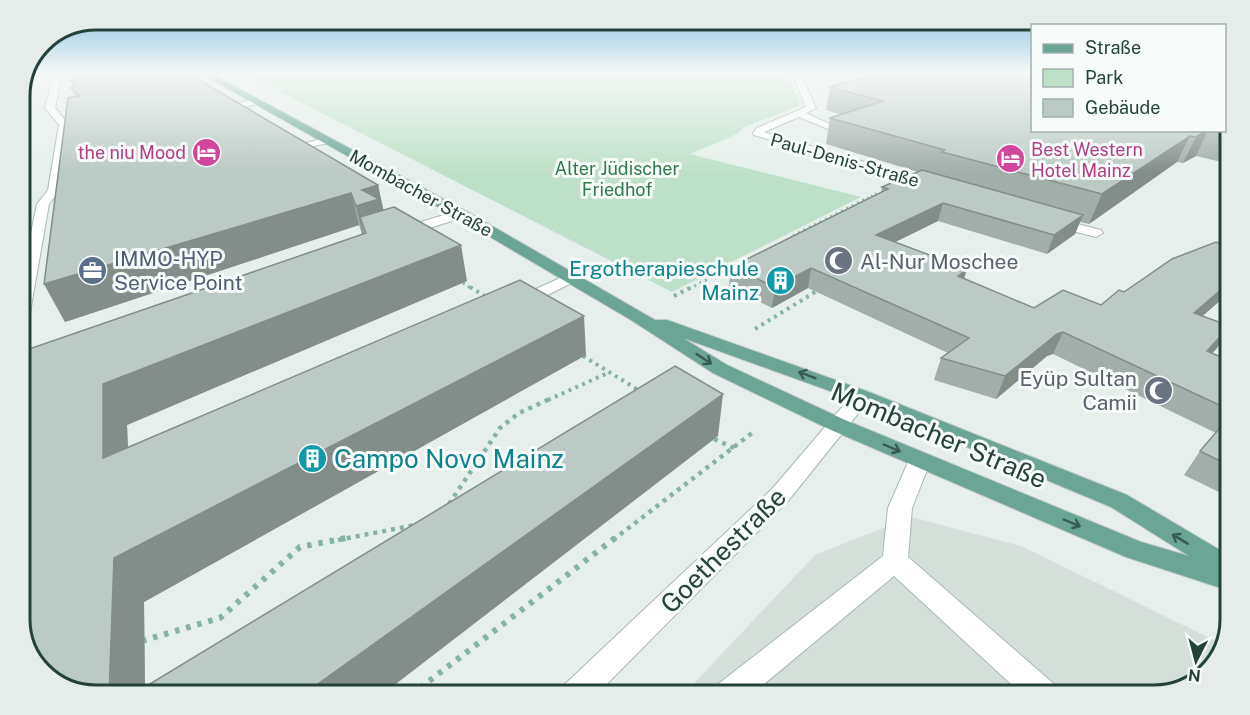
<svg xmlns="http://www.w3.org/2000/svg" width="1250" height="715" font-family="'Public Sans',sans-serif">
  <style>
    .built { fill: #d4dfda }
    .green { fill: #bfe0c8 }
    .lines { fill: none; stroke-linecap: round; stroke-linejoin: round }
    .minor-casing { stroke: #a8b8b2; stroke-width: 2 }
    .major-casing { stroke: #c2cac8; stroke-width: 2 }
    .path-far4 { stroke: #86b3a5; stroke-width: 2; stroke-dasharray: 1.5 3; stroke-linecap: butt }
    .path-far3 { stroke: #86b3a5; stroke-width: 3; stroke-dasharray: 2 4; stroke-linecap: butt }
    .path-far2 { stroke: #86b3a5; stroke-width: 4; stroke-dasharray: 3 4.5; stroke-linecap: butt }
    .path-far1 { stroke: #86b3a5; stroke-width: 4.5; stroke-dasharray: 4 5; stroke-linecap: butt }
    .path { stroke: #86b3a5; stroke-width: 6; stroke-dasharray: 4.5 7; stroke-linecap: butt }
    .minor { fill: #fff; fill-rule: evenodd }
    .major { fill: #6aa596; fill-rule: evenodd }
    .wall { fill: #a1aea9 }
    .shaded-wall { fill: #838d89 }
    .building { fill: #bbcac4; stroke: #838d89; stroke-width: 1.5 }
    .oneway { stroke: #365b51 }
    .labels { text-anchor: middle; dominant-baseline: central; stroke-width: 6; stroke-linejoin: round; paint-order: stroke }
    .far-hotel-label { font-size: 18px; fill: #b23c85; stroke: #f7fbf9; text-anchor: start }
    .far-street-label { font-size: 18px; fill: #24423a; stroke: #f7fbf9 }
    .far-park-label { font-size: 18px; fill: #2d7a4b; stroke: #f7fbf9 }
    .service-label { font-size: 21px; fill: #4e5e75; stroke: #f7fbf9; text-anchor: start }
    .worship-label { font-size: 21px; fill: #5b616d; stroke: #f7fbf9; text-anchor: start }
    .culture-label { font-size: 21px; fill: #0d838f; stroke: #f7fbf9; text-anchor: end }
    .near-street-label { font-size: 26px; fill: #24423a; stroke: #f7fbf9 }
    .near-culture-label { font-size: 26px; fill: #0d838f; stroke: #f7fbf9; text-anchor: start }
    .rim { fill: none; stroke: #24423a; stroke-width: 3 }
  </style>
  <rect width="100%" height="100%" fill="#e6efeb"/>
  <!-- built -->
  <path class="built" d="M911,517l110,29 203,99 -4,12 -27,28 -38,10h-472l132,-140z"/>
  <!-- green -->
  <path class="green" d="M243,73h543l14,29 -1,4 -55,21 -7,7 -47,20 171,43 -189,95z"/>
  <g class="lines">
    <defs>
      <path id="minor" d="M54,73h8l-7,35 14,17 -9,65 -11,14 -21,120 -8,5v-43l17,-82 11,-14 11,-65 -14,-17z
        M188,73h17l-26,6 -4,-2z
        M792,73h8l16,35 -10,5 30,14 -8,2 -29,-12 -35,15 167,50v4h-8l-169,-51 -1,-2 4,-5 49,-21z
        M255,99l3,1v4l-30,6 -5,-3z
        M324,138l5,3 -1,2 -35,8 -5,-3z
        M460,210l6,4 -1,3 -62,19 -7,-4 2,-3z
        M1054,218l47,12 2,3 -7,4 -47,-12 -2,-3z
        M571,273l8,5 -3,3 -39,19h-12l-2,-3 2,-3z
        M50,345l6,1 3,4 -3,4 -36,10v-11z
        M862,390l7,2 3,4 -3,4 -81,101 -192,194h-36l4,-10 208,-196 83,-97z
        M920,452l8,3 3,5 -19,48 -4,49 147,128 4,10h-36l-129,-119 -143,119h-38l4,-10 166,-129 5,-48 21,-48 3,-5z"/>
      <path id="major" d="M200,73h10l263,142 182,105h12l202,72 258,103 103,61v35l-104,-34 -295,-127 -118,-57 -82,-53 -168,-99zM683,338l172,62 256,107 78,49 -48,-14 -296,-122 -118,-55z"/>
    </defs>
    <!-- minor casing -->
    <use href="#minor" class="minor-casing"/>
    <!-- major casing -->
    <use href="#major" class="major-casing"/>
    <!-- path-far4 -->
    <path class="path-far4" d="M863,200l14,-7"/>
    <!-- path-far3 -->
    <path class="path-far3" d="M793,236l73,-37
      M463,283l9,6
      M689,289l44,-23"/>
    <!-- path-far2 -->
    <path class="path-far2" d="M470,287l18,11
      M674,296l18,-9
      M755,329l65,-40
      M583,356l57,35
      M548,400l62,-28"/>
    <!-- path-far1 -->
    <path class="path-far1" d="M714,439l20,9
      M449,504l51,-76 19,-15 33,-15
      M338,540l77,-15
      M613,540l139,-107"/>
    <!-- path -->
    <path class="path" d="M142,641l78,-23 80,-71 46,-9
      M411,695l204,-157"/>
    <!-- minor -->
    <use href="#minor" class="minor"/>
    <!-- major -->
    <use href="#major" class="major"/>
  </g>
  <!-- wall -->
  <path class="wall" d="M871,73h161v57h192v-57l6,18v73l-34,-8 -13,7 -6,-1 -88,62 -9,-2 -5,12 -28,20 -109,-33 -43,21 69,37 70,29 67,-3 23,-13 106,-45v45l-28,24 28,10 -13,22 -5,5 18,8v131l-3,4 -43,-21 16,-24 16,-18 -163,-79 -6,2 -51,43 -62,-19 7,-22 7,-5 -140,-65 -36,20 -43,-22 2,-19 150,-75 1,-5 36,-15 -92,-28 4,-26 12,-3 -16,-5 4,-23 40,-12z
    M71,77l307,108 5,25 84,71 -340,144 1,23 458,-93 -442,247 1,85 573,-251 -338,260h-284l-76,-292 342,-169 -3,-10 -294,97 -21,-38 31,-187 -4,-9 2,-1 -3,-6h3z"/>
  <!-- shaded-wall -->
  <path class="shaded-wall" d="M26,123l4,7 -10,38v-22z
    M1207,130h1l-12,26 -13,7 13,-26z
    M1190,136l-13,26 -88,62 13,-30z
    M378,185l7,32h-25l5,21 -1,1 -8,-33 6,-16z
    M351,193l8,32 -294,97 -21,-38z
    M943,203l-5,18 -67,33 5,-19z
    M1083,215l-8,19 -28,20 7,-19z
    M461,245l6,36 -340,144 3,76 -27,-43v-74z
    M811,268l-3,20 -36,20 3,-21z
    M967,269l-6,20 -3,-13z
    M1230,282v10l-48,42 12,-21z
    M584,316l2,39 -442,247 1,94h-36l5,-138z
    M1230,326l-13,22 -23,25 13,-22z
    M1063,332l-10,22 -6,2 -51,43 9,-23 52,-42z
    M723,394l-5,42 -338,260h-79z"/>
  <!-- building -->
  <path class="building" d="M72,73h115l191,112 -16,5 17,9 -23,7 -5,-13 -307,91 24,-186 12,-2 -9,-8 5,-3 -6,-4 5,-1 -4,-3z
    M873,73h140l19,4v53h175l-11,7 -6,-1 -88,58 -160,-42 3,-2 -115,-32 53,-17 -53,-14 46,-13z
    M1224,73l6,18v16l-6,-1z
    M1224,115l6,1v18l-17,-4h11z
    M26,123l-6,23v-22z
    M922,170l161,45 -29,20 -111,-32 -67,32 91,34 -9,7 76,32 29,-18 38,15 18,-15 5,2 48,-33 44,-17 14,5v35l-36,31 36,13 -23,25 23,10v49l-167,-78 -6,2 -52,42 -64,-18 28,-20 -158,-70 -36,19 -44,-20 157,-78 -6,-2z
    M394,207l67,38 -358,139v74l417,-178 64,36 -470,242 -5,138h-13l-38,-11 -28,-27 -10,-34v-220l9,-55 337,-116 -6,-16z
    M675,366l48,28 -422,302h-171z
    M1230,416v50l-30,-15z"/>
  <!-- one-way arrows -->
  <defs><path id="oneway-shaft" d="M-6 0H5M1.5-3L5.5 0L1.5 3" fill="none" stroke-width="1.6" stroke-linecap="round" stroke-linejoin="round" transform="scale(1.5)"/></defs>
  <g class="oneway">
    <use href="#oneway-shaft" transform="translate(704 359) rotate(33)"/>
    <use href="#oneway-shaft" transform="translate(807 375) rotate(-159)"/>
    <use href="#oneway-shaft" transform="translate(892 448) rotate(23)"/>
    <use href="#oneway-shaft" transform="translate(1072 523) rotate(23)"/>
    <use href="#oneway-shaft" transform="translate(1180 539) rotate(-149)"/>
  </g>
  <!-- sky -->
  <linearGradient id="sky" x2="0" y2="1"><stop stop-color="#84bce0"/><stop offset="0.42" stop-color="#f4f8f6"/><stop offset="1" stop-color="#f4f8f6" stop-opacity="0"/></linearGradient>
  <rect width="1250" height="173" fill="url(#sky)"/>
  <!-- icons -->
  <defs>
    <symbol id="hotel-disc" viewBox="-11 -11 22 22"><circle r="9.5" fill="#d1479c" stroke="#f7fbf9"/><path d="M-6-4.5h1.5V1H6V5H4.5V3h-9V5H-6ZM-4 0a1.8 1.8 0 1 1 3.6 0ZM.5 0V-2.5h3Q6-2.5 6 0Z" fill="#fff"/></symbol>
    <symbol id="mosque-disc" viewBox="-11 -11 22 22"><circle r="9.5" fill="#6b7280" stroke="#f7fbf9"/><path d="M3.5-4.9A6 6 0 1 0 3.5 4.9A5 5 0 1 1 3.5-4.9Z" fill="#fff"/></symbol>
    <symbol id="office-disc" viewBox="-11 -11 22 22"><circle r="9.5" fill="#5c6f8a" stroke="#f7fbf9"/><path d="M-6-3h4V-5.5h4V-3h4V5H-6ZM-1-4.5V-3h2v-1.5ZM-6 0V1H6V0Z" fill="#fff"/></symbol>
    <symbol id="building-disc" viewBox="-11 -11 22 22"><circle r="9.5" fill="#0f9aa8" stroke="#f7fbf9"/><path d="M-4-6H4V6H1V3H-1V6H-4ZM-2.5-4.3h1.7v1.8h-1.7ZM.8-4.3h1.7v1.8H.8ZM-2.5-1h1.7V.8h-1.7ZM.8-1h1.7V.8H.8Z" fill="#fff"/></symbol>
  </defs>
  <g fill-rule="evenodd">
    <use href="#hotel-disc" x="190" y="136" width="33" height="33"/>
    <use href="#hotel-disc" x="994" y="142" width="33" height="33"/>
    <use href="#mosque-disc" x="822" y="244" width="33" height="33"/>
    <use href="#office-disc" x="76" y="254" width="33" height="33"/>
    <use href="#building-disc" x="764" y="264" width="33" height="33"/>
    <use href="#mosque-disc" x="1142" y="374" width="33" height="33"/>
    <use href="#building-disc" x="296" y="442" width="33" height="33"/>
  </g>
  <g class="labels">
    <!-- far-hotel labels -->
    <g class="far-hotel-label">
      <text x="1031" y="149">Best Western<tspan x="1031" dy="21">Hotel Mainz</tspan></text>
      <text x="186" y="152" text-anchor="end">the niu Mood</text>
    </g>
    <!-- far-street labels -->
    <g class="far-street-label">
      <text transform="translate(845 160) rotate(16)">Paul-Denis-Straße</text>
      <text transform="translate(421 193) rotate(29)">Mombacher Straße</text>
    </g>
    <!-- far-park labels -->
    <g class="far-park-label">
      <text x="617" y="168">Alter Jüdischer<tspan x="617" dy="21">Friedhof</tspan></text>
    </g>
    <!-- service labels -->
    <g class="service-label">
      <text x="114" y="258">IMMO-HYP<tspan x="114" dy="24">Service Point</tspan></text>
    </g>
    <!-- worship labels -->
    <g class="worship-label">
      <text x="860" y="261">Al-Nur Moschee</text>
      <text x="1137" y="378" text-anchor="end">Eyüp Sultan<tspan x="1137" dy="24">Camii</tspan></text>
    </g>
    <!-- culture labels -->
    <g class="culture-label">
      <text x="759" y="268">Ergotherapieschule<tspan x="759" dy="24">Mainz</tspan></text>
    </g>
    <!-- near-street labels -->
    <g class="near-street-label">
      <text transform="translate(939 435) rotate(23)">Mombacher Straße</text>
      <text transform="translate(723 550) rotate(-45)">Goethestraße</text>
    </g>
    <!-- near-culture labels -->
    <g class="near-culture-label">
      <text x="334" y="458">Campo Novo Mainz</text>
    </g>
  </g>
  <!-- crop -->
  <path d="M0 0H1250V715H0ZM96 30H1154A66 66 0 0 1 1220 96V619A66 66 0 0 1 1154 685H96A66 66 0 0 1 30 619V96A66 66 0 0 1 96 30Z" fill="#e6ecea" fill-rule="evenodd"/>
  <path class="rim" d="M96 30H1154A66 66 0 0 1 1220 96V619A66 66 0 0 1 1154 685H96A66 66 0 0 1 30 619V96A66 66 0 0 1 96 30Z"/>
  <!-- legend -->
  <rect x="1031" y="24" width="195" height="108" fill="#f7fbf9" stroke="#a3b1ad" stroke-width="1.5"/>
  <rect x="1043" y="44" width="30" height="9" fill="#6aa596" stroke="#a3b1ad" stroke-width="1.5"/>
  <text x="1085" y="54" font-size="18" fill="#24423a">Straße</text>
  <rect x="1043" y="69" width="30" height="18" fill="#bfe0c8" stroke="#a3b1ad" stroke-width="1.5"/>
  <text x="1085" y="84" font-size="18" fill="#24423a">Park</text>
  <rect x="1043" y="99" width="30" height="18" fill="#bbcac4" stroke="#a3b1ad" stroke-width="1.5"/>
  <text x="1085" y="114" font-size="18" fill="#24423a">Gebäude</text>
  <!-- north arrow -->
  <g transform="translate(1196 661) rotate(186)" stroke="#f7fbf9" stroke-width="4.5" paint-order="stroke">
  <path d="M0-4.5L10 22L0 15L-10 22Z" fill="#24423a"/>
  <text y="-9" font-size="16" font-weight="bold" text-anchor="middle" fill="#24423a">N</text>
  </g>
</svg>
